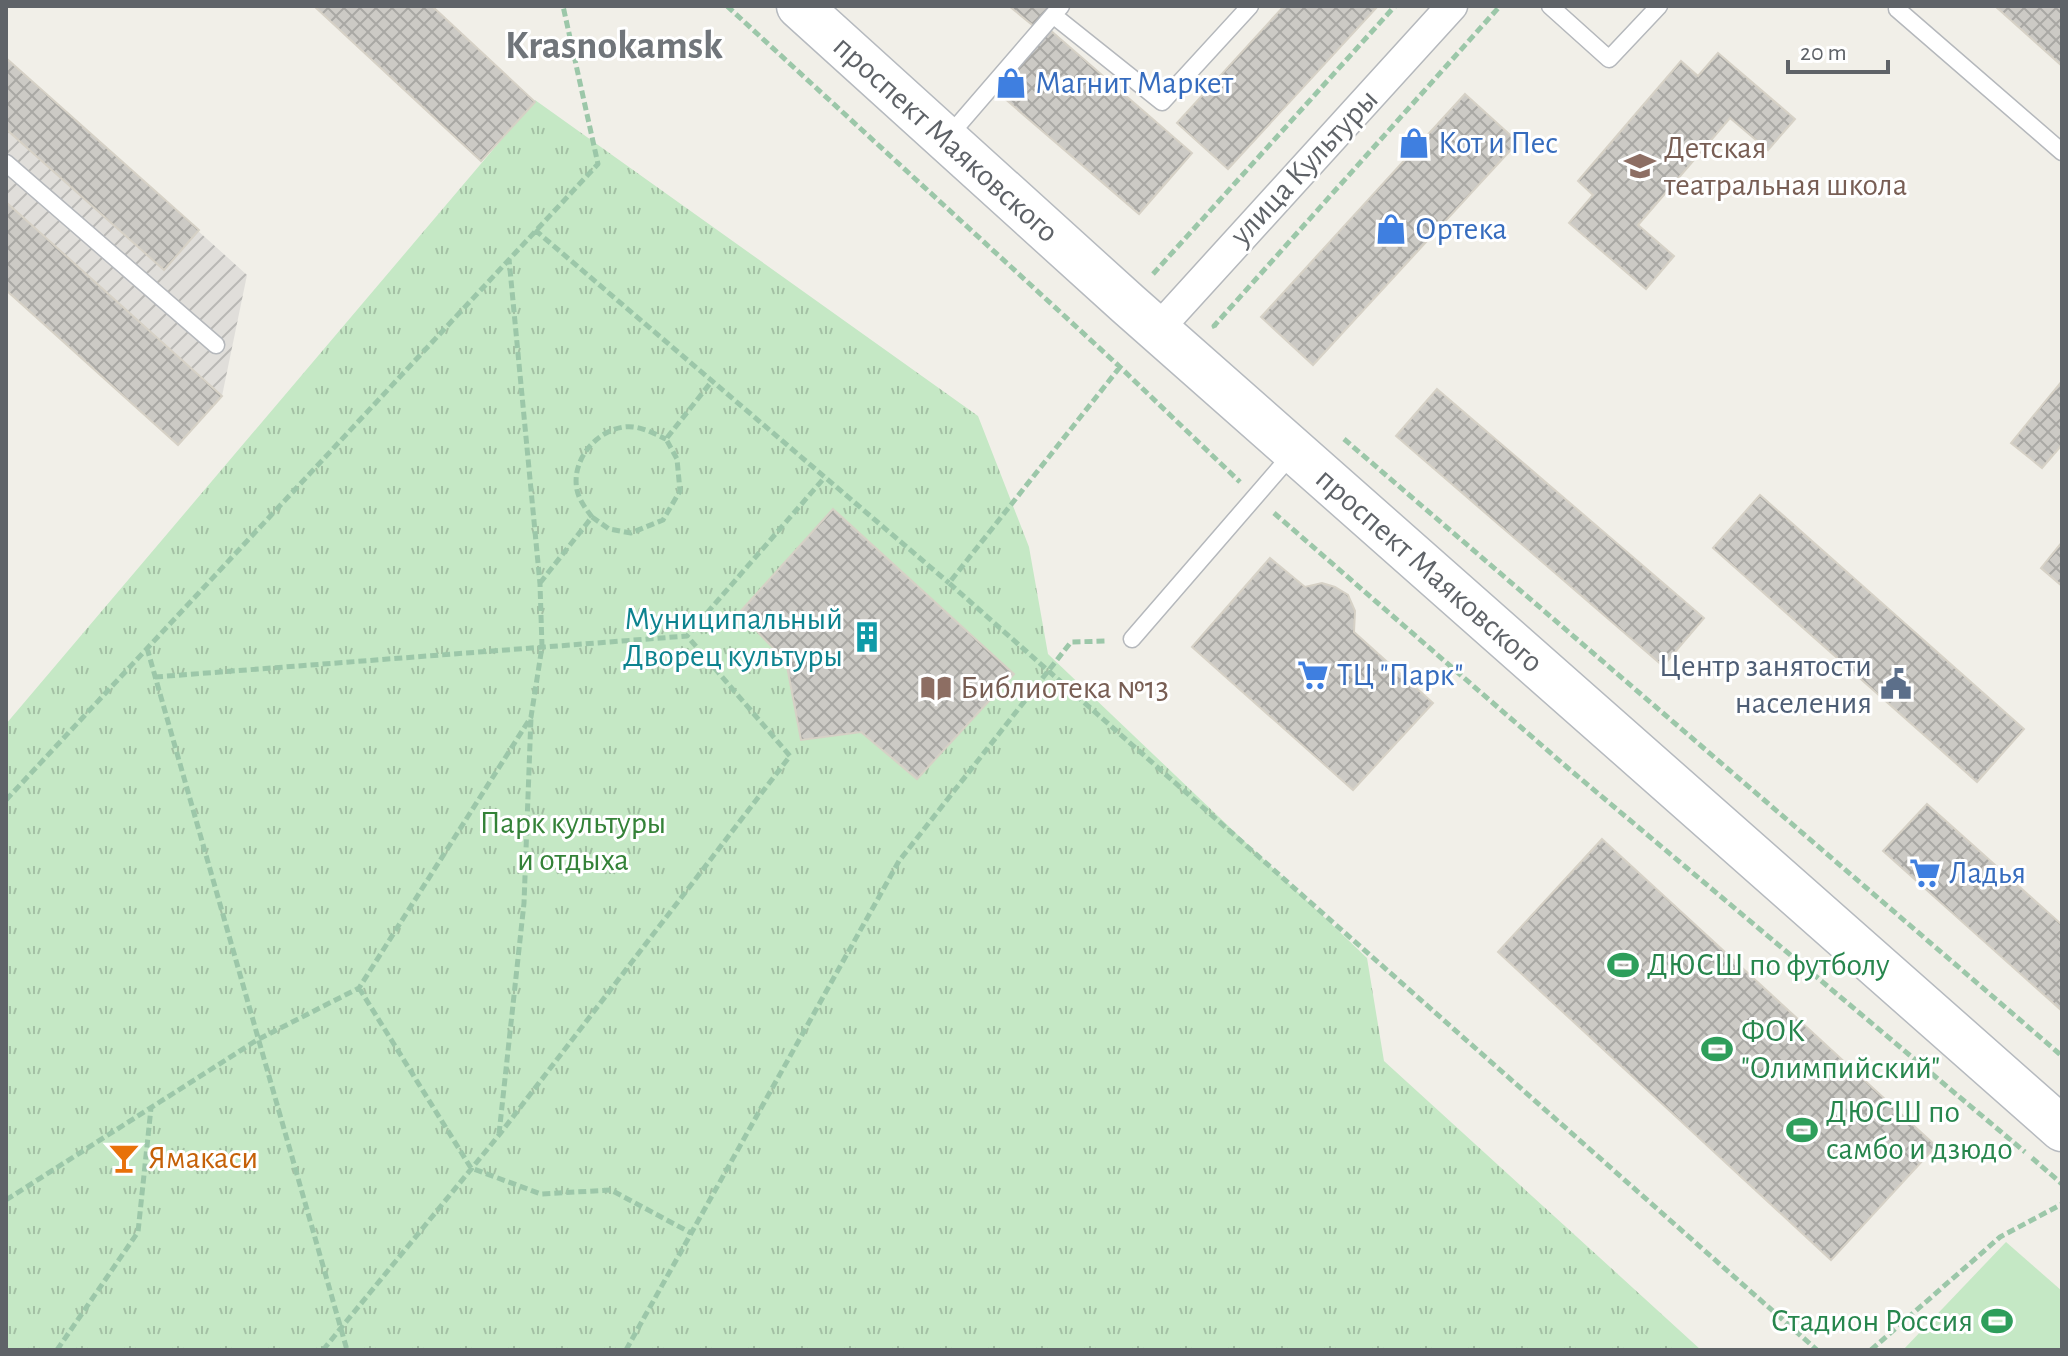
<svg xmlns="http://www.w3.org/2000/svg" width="2068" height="1356" font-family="'Alegreya Sans',sans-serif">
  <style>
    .industrial { fill: url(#industrial-furrows) }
    .park { fill: url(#park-tufts) }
    .garden { fill: #c5e8c5 }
    .building { fill: url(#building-cross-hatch); stroke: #d6d1c6; stroke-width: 2 }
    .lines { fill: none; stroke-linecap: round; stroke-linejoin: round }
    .lane-casing { stroke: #b5b8bc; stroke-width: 19 }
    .street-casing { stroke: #b5b8bc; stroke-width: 33 }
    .secondary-casing { stroke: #b6babf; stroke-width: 47 }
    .path { stroke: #9cc7a9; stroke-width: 5; stroke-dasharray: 8 4; stroke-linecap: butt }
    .lane { stroke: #fff; stroke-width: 16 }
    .street { stroke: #fff; stroke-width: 30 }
    .secondary { stroke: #fff; stroke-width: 44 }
    .labels { text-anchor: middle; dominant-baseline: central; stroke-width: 6; stroke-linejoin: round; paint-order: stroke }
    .shop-label { font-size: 32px; fill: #366cbe; stroke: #fff; text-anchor: start }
    .street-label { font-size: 32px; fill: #5f6368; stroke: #fff }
    .education-label { font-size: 32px; fill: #785e54; stroke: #fff; text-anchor: start }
    .culture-label { font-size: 32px; fill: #0d838f; stroke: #fff; text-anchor: end }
    .service-label { font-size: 32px; fill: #4e5e75; stroke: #fff; text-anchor: end }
    .park-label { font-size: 32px; fill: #348238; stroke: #fff }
    .leisure-label { font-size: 32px; fill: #27864d; stroke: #fff; text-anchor: start }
    .food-label { font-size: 32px; fill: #c56008; stroke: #fff; text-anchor: start }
    .district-label { font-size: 40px; font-weight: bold; fill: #70757a; stroke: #fff }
  </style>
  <defs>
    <pattern id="industrial-furrows" width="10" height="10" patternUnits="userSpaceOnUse" patternTransform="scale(2)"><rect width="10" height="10" fill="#e0deda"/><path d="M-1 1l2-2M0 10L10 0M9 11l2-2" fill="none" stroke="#b9b8b5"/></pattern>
    <pattern id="park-tufts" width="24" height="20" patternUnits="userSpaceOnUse" patternTransform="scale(2)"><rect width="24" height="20" fill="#c5e8c5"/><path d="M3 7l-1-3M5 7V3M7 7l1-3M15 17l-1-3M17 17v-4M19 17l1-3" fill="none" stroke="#a3c0a4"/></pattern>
    <pattern id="building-cross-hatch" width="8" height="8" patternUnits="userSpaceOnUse" patternTransform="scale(2)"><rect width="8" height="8" fill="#cccac5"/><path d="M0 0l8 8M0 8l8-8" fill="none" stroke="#a9a8a4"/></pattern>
  </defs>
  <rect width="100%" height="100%" fill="#f1efe8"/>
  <!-- industrial -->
  <path class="industrial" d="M6,58l241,217 -25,121 -44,49 -172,-155z"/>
  <!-- park -->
  <path class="park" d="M535,100l443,316 51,131 19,107 319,304 17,103 317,289h-1695v-626z"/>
  <!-- garden -->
  <path class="garden" d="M2006,1242l56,49v59h-159z"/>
  <!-- building -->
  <path class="building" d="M314,6h118l103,96 -54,59z
    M1009,6h45l-18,22z
    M1284,6h94l-150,163 -51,-46z
    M1995,6h67v60z
    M1050,30l142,123 -53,61 -142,-122z
    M1718,53l77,66 -27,31 -38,-32 -92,107 36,31 -28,33 -77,-66 24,-28 -15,-14 103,-120 17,15z
    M6,58l193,172 -35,40 -158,-141z
    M1465,94l53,48 -205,223 -52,-48z
    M6,202l216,194 -44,49 -172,-155z
    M2062,381v68l-2,-2 -18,21 -31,-25z
    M1437,389l267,229 -41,48 -267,-230z
    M1760,495l264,234 -47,53 -264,-234z
    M833,509l181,165 -97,105 -56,-47 -60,8 -15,-79 -47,-48z
    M2062,542v44l-21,-18z
    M1270,558l35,29 17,-4 13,4 13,8 7,16 -1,21 79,71 -80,87 -161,-143z
    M1927,804l135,121v86l-179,-160z
    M1602,839l334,307 -105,114 -333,-308z"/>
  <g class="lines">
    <defs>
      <path id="lane" d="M1550,6l59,53 50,-53
        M1900,6l-3,3 165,143
        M1053,15l109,87 88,-96
        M947,138l114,-132
        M6,163l210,182
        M1132,639l161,-186"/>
      <path id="street" d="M1158,329l294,-323"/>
      <g id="secondary">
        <path id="s1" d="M799,6l329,298 934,825"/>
      </g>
    </defs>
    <!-- lane casing -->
    <use href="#lane" class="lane-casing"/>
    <!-- street casing -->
    <use href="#street" class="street-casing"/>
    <!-- secondary casing -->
    <use href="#secondary" class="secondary-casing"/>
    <!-- path -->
    <path class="path" d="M727,6l393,361 120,115
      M535,230l414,353
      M1153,274l242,-268
      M1215,328l-1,-2 286,-320
      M1120,367l-171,216 868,767
      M1344,439l718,617
      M1274,513l295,256 456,383
      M592,517c-6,-8 -13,-17 -15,-27 -6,-29 18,-59 47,-63 15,-2 29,6 42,12
      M540,583l52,-66 17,12 22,4 32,-13 17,-29 -3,-32 -11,-20 46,-58
      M147,648l200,702
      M155,677l532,-41 138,-159
      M6,800l592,-636 -35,-158
      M359,988l112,180 70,26 70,-4 80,43
      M499,1134l25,-231 7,-186
      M2032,1158l30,26
      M6,1200l251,-160 102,-52 172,-271 11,-70 -2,-63 -31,-325
      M57,1350l81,-118 13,-124
      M323,1350l176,-215 291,-379 -103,-120
      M626,1350l273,-489 172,-219 36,-1
      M1871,1350l129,-113 62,-33"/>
    <!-- lane -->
    <use href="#lane" class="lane"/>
    <!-- street -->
    <use href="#street" class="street"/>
    <!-- secondary -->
    <use href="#secondary" class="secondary"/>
  </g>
  <!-- icons -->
  <defs>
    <symbol id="shop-bare" viewBox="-9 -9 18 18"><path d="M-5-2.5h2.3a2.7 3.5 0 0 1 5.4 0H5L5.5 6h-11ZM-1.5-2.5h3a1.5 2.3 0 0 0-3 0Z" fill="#3f7fe0" stroke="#fff" stroke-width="2.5" paint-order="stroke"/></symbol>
    <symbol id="school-bare" viewBox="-9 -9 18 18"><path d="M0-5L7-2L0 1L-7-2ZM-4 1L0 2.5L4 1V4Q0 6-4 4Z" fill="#8d6e63" stroke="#fff" stroke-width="2.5" paint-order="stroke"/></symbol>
    <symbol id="building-bare" viewBox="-9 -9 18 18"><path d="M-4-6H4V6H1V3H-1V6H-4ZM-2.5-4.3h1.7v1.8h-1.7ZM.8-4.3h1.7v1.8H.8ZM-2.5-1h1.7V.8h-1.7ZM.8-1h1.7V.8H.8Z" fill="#0f9aa8" stroke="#fff" stroke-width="2.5" paint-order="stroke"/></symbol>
    <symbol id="supermarket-bare" viewBox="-9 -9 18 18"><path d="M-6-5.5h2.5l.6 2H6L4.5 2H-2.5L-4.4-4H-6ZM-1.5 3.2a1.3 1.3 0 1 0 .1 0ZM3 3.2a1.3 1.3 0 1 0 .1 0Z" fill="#3f7fe0" stroke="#fff" stroke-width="2.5" paint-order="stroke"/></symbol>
    <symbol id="civic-bare" viewBox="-9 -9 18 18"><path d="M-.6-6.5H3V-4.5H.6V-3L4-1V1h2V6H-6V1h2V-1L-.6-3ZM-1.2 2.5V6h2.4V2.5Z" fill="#5c6f8a" stroke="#fff" stroke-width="2.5" paint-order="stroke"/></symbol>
    <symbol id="library-bare" viewBox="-9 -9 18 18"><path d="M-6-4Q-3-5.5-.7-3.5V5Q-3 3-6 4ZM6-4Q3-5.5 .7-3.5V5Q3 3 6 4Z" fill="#8d6e63" stroke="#fff" stroke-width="2.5" paint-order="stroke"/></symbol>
    <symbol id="stadium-bare" viewBox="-9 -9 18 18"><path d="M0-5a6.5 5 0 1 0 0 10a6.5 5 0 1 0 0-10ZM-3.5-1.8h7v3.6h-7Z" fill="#2e9e5b" stroke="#fff" stroke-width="2.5" paint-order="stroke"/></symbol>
    <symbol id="bar-bare" viewBox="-9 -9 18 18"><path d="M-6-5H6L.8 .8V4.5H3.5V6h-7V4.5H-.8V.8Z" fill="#e8710a" stroke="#fff" stroke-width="2.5" paint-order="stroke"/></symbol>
  </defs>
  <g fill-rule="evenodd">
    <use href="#shop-bare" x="989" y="61" width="44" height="44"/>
    <use href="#shop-bare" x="1392" y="121" width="44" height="44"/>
    <use href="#school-bare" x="1618" y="144" width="44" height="44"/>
    <use href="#shop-bare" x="1369" y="207" width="44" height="44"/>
    <use href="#building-bare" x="845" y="615" width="44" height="44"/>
    <use href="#supermarket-bare" x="1291" y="653" width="44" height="44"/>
    <use href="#civic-bare" x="1874" y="662" width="44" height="44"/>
    <use href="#library-bare" x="914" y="666" width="44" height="44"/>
    <use href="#supermarket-bare" x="1903" y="851" width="44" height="44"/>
    <use href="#stadium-bare" x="1601" y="943" width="44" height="44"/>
    <use href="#stadium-bare" x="1695" y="1027" width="44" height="44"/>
    <use href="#stadium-bare" x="1780" y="1108" width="44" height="44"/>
    <use href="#bar-bare" x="102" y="1136" width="44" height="44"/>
    <use href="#stadium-bare" x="1975" y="1299" width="44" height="44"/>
  </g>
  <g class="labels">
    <!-- shop labels -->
    <g class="shop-label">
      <text x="1035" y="83">Магнит Маркет</text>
      <text x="1438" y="143">Кот и Пес</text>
      <text x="1415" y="229">Ортека</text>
      <text x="1337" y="675">ТЦ "Парк"</text>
      <text x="1949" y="873">Ладья</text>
    </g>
    <!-- street labels -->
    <g class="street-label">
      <text stroke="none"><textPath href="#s1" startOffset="198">проспект Маяковского</textPath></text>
      <text transform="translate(1304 167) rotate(-47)">улица Культуры</text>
      <text stroke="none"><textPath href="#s1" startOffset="846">проспект Маяковского</textPath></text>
    </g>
    <!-- education labels -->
    <g class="education-label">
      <text x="1664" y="148">Детская<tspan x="1664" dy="37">театральная школа</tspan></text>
      <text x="960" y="688">Библиотека №13</text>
    </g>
    <!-- culture labels -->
    <g class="culture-label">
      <text x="843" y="619">Муниципальный<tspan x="843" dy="37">Дворец культуры</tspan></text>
    </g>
    <!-- service labels -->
    <g class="service-label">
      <text x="1872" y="666">Центр занятости<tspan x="1872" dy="37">населения</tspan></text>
    </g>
    <!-- park labels -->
    <g class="park-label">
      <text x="573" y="823">Парк культуры<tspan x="573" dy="37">и отдыха</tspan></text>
    </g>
    <!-- leisure labels -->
    <g class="leisure-label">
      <text x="1647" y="965">ДЮСШ по футболу</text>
      <text x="1741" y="1031">ФОК<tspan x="1741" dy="37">"Олимпийский"</tspan></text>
      <text x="1826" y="1112">ДЮСШ по<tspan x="1826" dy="37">самбо и дзюдо</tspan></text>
      <text x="1973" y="1321" text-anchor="end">Стадион Россия</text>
    </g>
    <!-- food labels -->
    <g class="food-label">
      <text x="148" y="1158">Ямакаси</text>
    </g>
    <!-- district labels -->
    <g class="district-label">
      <text x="614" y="46">Krasnokamsk</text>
    </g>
  </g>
  <!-- border -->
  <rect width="2068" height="1356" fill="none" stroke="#5f6368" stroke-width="16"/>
  <!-- scale -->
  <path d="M1788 60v12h100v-12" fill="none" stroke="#5f6368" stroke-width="4"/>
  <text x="1800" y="60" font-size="24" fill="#5f6368" stroke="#ffffff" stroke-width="6" paint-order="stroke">20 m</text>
</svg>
